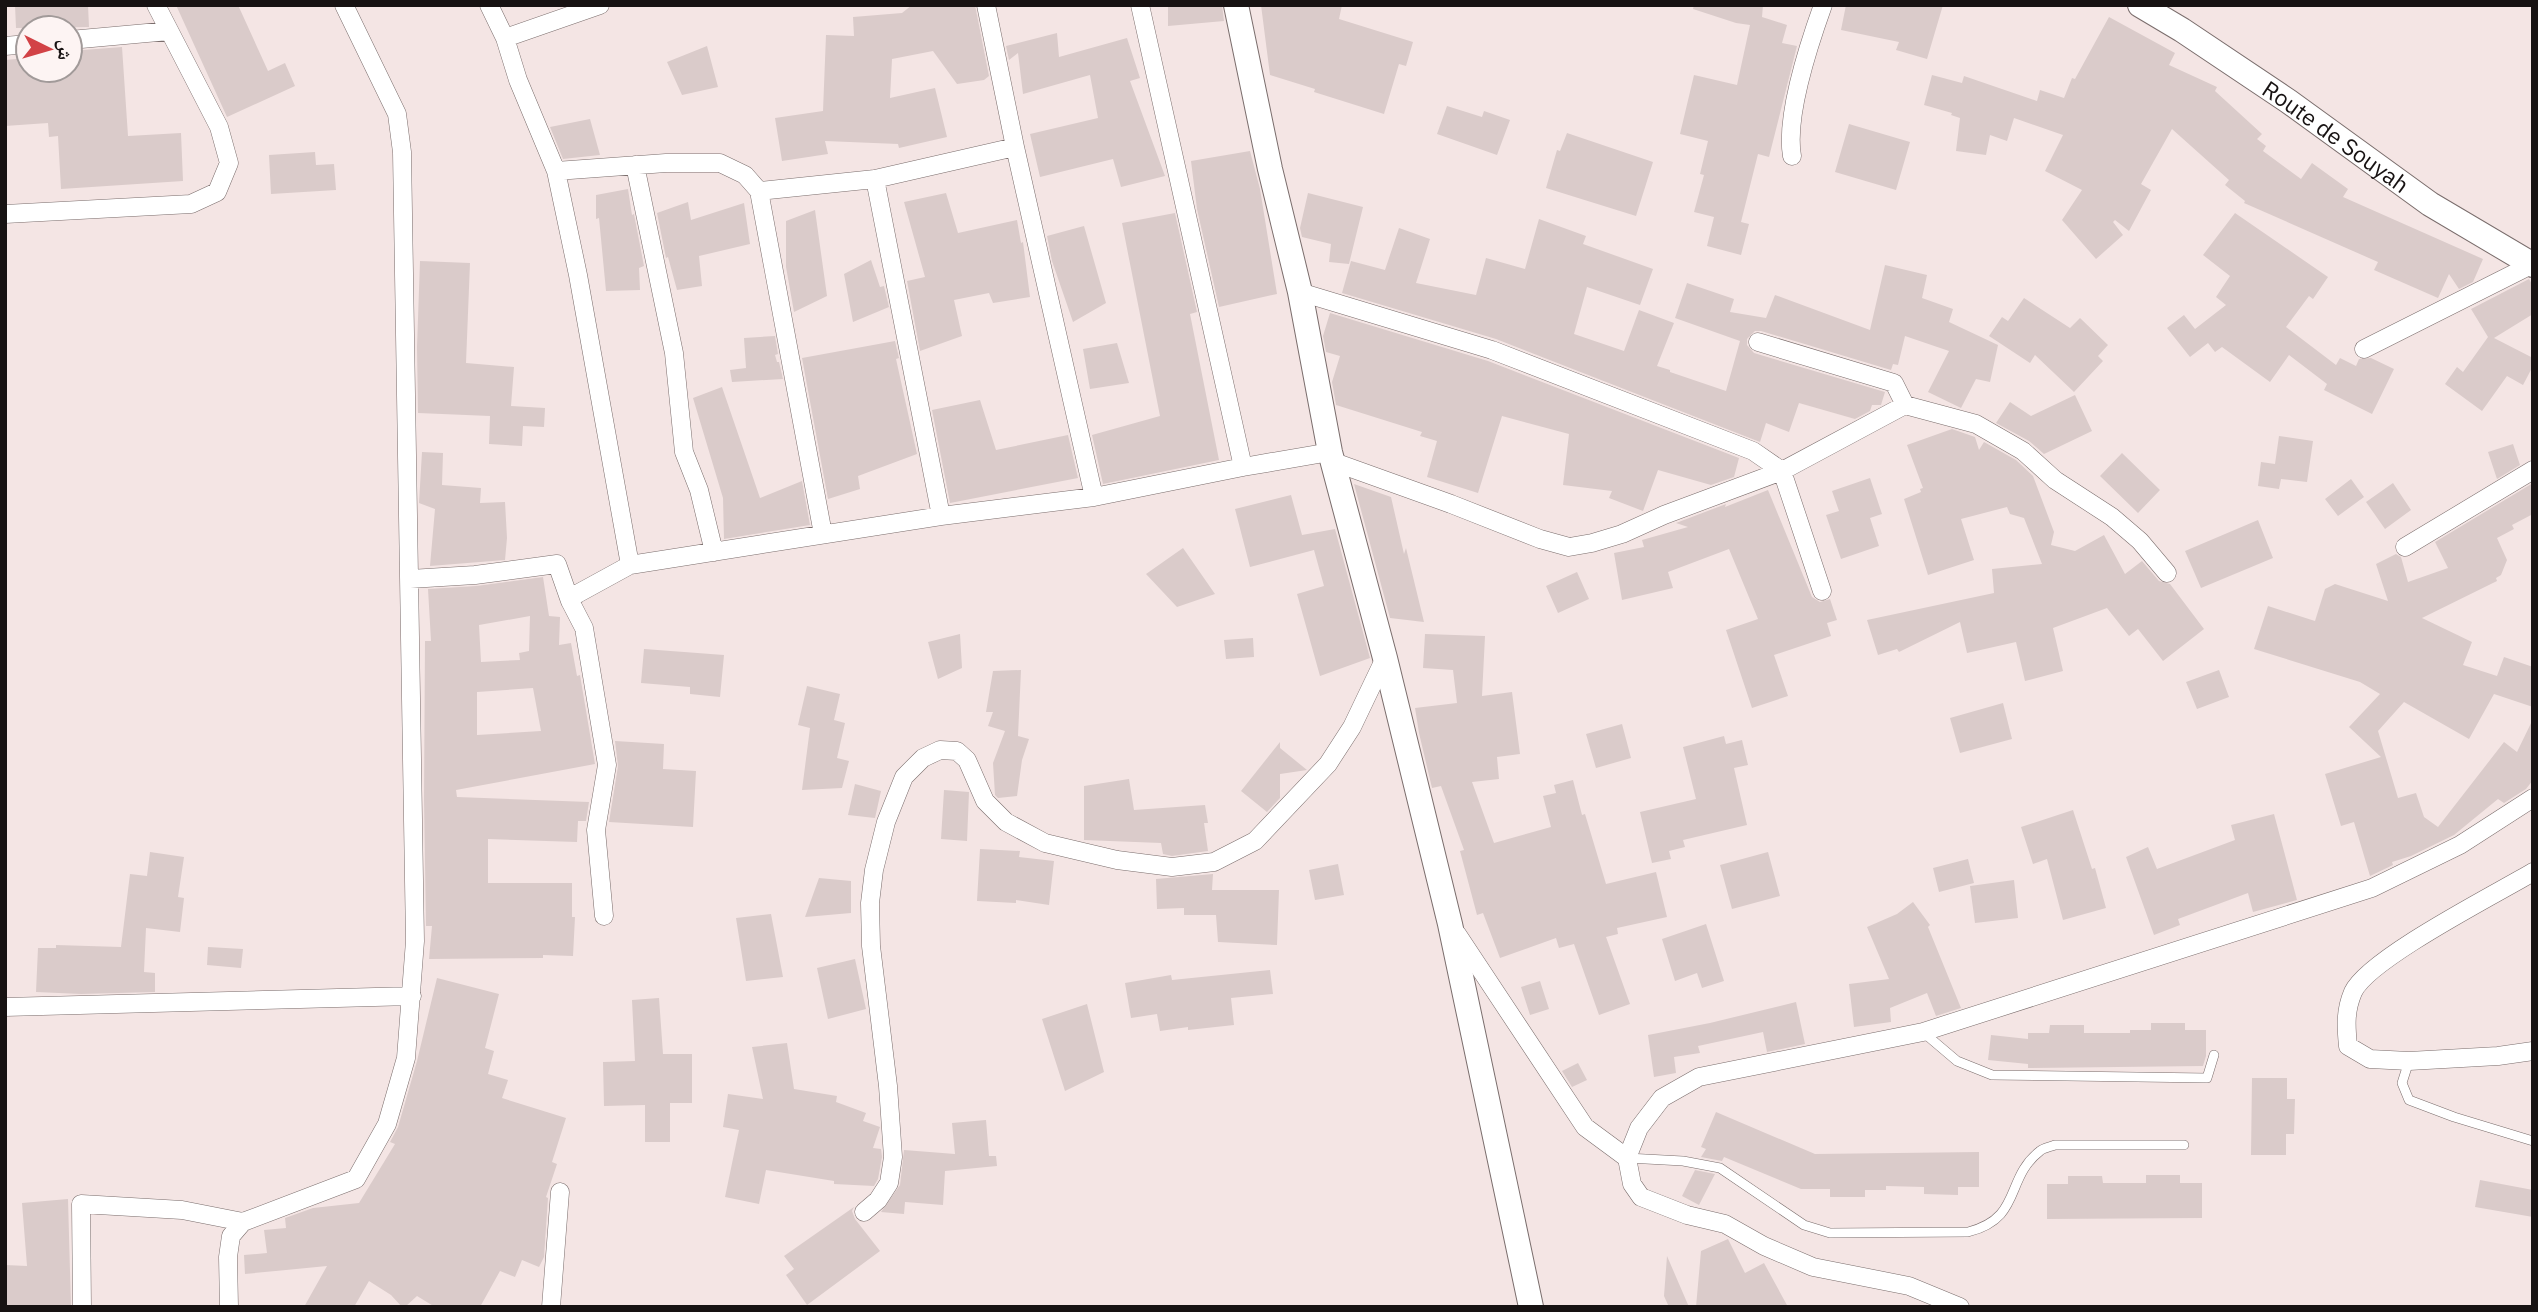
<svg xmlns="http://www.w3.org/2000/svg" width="2538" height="1312" font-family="'IBM Plex Sans','Noto Naskh Arabic',sans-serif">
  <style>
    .building { fill: #dacbca; fill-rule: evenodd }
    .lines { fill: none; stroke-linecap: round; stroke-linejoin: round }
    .lane-casing { stroke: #7a6d6c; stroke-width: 10 }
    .street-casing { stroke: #7a6d6c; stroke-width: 19 }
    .secondary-casing { stroke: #7a6d6c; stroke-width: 26 }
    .lane { stroke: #fff; stroke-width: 9 }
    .street { stroke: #fff; stroke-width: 18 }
    .secondary { stroke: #fff; stroke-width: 24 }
    .labels { text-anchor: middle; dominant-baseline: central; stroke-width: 5; stroke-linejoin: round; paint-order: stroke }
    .street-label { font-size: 23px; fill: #171212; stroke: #fdf4f3 }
  </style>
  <rect width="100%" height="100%" fill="#f4e5e4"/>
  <!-- building -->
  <path class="building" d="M15,5h73l1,22 -73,1z
    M176,5h62l30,66 17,-8 10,23 -68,31z
    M912,5h63l14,71 -5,4 -27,4 -24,-33 -41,8 -2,39 45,-10 12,49 -48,11 -1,-4 -73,-3 3,13 -46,7 -7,-43 48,-7 3,-76 28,1 -1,-19 49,-4z
    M1168,5h54l2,16 -56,5z
    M1261,5h81l-3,14 74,23 -7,24 -7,-2 -15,50 -70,-22 1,-3 -45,-14z
    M1694,5h69l-1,12 25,8 -5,18 15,3 -28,111 -11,-3 -17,68 8,2 -8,31 -34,-9 7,-29 -20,-5 10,-37 -4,-1 8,-33 -28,-7 14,-59 43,10 13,-60 -14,-2 -43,-14z
    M1846,5h97l-16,54 -31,-9 3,-8 -58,-12z
    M2109,17l66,36 -6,12 48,22 -2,4 47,43 -5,5 9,7 -3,5 38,28 11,-16 36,26 -5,8 140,62 -10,23 -14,7 -10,-15 -11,24 -64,-28 4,-8 -134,-59 1,-2 -20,-16 4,-5 -57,-51 -31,55 10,6 -22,41 -14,-11 -2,2 10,13 -27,24 -34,-39 20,-30 -37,-19 18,-36 -49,-17 -7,23 -17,-6 -4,20 -30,-4 4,-33 -9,-3 1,-2 -28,-8 8,-30 30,8 2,-7 73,25 3,-11 24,8 8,-20 3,1z
    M1057,33l2,24 68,-19 13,40 -10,3 35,95 -44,11 -8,-28 -73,18 -10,-43 68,-16 -8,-43 -67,19 -5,-41 -9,7 -3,-14z
    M707,46l11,41 -36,8 -15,-33z
    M122,47l6,89 53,-3 2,48 -122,8 -3,-53 -9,1 -1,-14 -43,3v-66l23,-2v12h42v-19z
    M1447,106l35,11 2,-6 26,9 -13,35 -60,-21z
    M590,119l10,36 -37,4 -13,-32z
    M1849,124l61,18 -14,48 -61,-18z
    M1567,133l86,29 -17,54 -90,-28 11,-38 3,1z
    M1250,151l10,38 17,105 -58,13 -22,-98 -6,-48z
    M315,152l1,13 18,-1 2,26 -65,4 -2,-39z
    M628,189l4,26 2,-1 10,52 -5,2 1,22 -34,1 -7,-73 -3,1v-24z
    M946,193l12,40 59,-13 4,23 2,-1 7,55 -37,6 -4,-10 -35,7 8,36 -42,15 -13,-70 18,-4 -21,-75z
    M1308,193l55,14 -14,57 -20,-2 2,-18 -29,-7 -2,-9z
    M688,202l3,18 53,-17 6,41 -51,12 3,30 -25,4 -9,-33 -2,1 -9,-45z
    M815,210l12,86 -33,16 -8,-45v-46z
    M1175,213l22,99 -7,2 29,146 -116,24 -11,-49 68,-19 -38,-193z
    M2235,213l93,64 -15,22 -4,-3 -23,31 50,38 4,-7 16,8 3,-7 12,-1 23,11 -22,45 -48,-24 3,-6 -38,-29 -19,27 -48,-35 -7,5 -7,-9 -18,14 -23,-29 17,-13 11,14 31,-24 -10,-8 14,-21 -27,-21z
    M1539,219l47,17 -3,8 70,25 -13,36 -53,-18 -13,47 50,17 15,-41 35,13 -17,43 13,4v2l56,19 14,-50 -65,-23 12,-35 47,16 -4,13 36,6 9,-23 95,35 15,-65 42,10 -5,23 31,11 -4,13 49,23 -8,37 -14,-3 -15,29 -33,-16 21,-41 -44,-15 -7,29 -5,-1 -2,6 -130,-39h-6l-8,8v6l7,8 131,39 -4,13h-9l-2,6 -15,8 -56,-16 -10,29 -23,-9 -6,19 -264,-103 -154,-46 9,-32 34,9 14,-42 31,11 -14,44 60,12 10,-37 39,11z
    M1084,226l22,77 -33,19 -21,-61 -5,-25z
    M871,260l9,27 4,-1 5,21 -36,15 -9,-48z
    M420,261l50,2 -4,100 48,4 -3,39 34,2 -1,19 -21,-1 -1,20 -33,-2 1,-28 -72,-3 -1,-66z
    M2529,279l4,7v28l-39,24 39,20v8l-10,19 -16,-9 -25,35 -37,-27 12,-17 6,5 25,-35 -17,-28z
    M2024,298l46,30 10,-10 28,27 -10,11 5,5 -29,31 -39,-37 -5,8 -41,-27 13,-19 6,4z
    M1330,313l158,48 251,97 -5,19 -23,8 -53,-15 -15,41 -34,-13 3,-7 -49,-6 6,-51 -67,-18 -24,77 -51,-16 10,-36 -17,-5 2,-4 -86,-27 -4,-23 8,-26 -14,-4 -3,-16z
    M775,336l3,18 -3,1 2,7h2l4,17 -51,3 -2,-12 16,-2 -2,-30z
    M895,341l4,17 -3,1 21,95 -59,22 2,13 -32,10 -26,-141z
    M1117,343l12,40 -39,6 -7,-40z
    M722,387l38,111 42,-17 8,44 -86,14 -1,-41 -30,-100z
    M2075,395l17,36 -48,23 -15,-13 -33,-18 14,-21 21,14z
    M980,400l16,50 72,-15 10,43 -128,25 -18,-93z
    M1952,429l23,8 4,13 5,-8 32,18 17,16 21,56 -3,13 24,6 29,-16 21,39 17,-13 17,20 11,3 34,45 -41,32 -25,-32 -9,7 -22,-28 -54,20 10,43 -38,10 -9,-39 -49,11 -7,-31 -61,30 -2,-3 -19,6 -11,-35 127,-27 -2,-24 50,-5 -18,-46 -14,-4 -3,-7 -46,12 13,41 -46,15 -24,-76 17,-7 -1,-3 3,-1 -16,-43z
    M2279,436l34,5 -6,41 -26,-3 -2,10 -21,-3 3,-24 14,2z
    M2513,444l7,21 -23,14 -9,-27z
    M422,452l21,1 -1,32 39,3 -1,15 25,-1 2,36 -2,22 -75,6 5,-57 -16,-6z
    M2122,453l38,37 -22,23 -38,-37z
    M1870,478l12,36 -12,4 9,28 -38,13 -15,-44 13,-4 -7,-20z
    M2351,479l13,18 -26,19 -13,-17z
    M2393,483l18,27 -26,19 -19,-27z
    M2533,483v31l-21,11 2,4 -17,9 10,22 -6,15 -5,3 1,3 -75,37 50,24 -9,23 34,11 7,-19 29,10v40l-39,-13 -25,45 -65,-37 -26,29 20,67 18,-5 8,24 14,10 66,-85 13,10 16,-33v61l-7,9 -22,14 -6,-4 -44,36 -43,21 -19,6 1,3 -23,11 -16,-54 -13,4 -16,-52 56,-17 -32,-30 31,-33 -20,-12 -106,-33 14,-43 47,15 10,-32 10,-5 53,17 -12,-37 20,-10 5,3 7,25 40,-14 -13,-26z
    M1354,484l37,13 13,57 2,-6 18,74 -34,-4z
    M1768,490l44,107 8,5 10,-3 7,21 -10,3 4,13 -57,19 14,41 -36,12 -26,-78 32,-11 -29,-70 -61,23 5,16 -51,12 -8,-47 30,-6 -2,-7 46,-13 -12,-4 50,-19 -1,3z
    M1291,495l11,40 33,-6 35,129 -50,18 -23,-82 27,-8 -10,-36 -64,17 -15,-58z
    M2258,520l15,38 -72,30 -16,-37z
    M1183,548l32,46 -38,13 -31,-33z
    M1577,572l12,27 -31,14 -12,-27z
    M543,577l6,39 11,1 -1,28 12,-2 6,33 3,-1 15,89 -139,26 1,7 132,5 -3,19h-8l-1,21 -89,-3v44h84v34h3l-2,39 -30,-1v3l-114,1 3,-33h-6l-2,-126 1,-159h6l-3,-52 48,-3zM530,616l-1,35 -10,2 1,7 -39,2 -2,-37zM533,688l8,43 -64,4v-43z
    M960,634l2,34 -24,11 -10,-37z
    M1425,634l60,2 -3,60 30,-4 8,62 -23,3 2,22 -27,3 22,61 57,-16 -8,-31 13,-3 -2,-8 19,-5 9,35 3,-1 21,70 50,-12 11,45 -50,11 1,6 -12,3 24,67 -31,11 -25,-71 -15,4 -3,-10 -56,20 -17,-45 -6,2 -17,-64 4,-1 -23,-64 -9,2 -13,-55 -4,-25 42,-5 -4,-33 -30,-2z
    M1253,638l1,19 -28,2 -2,-19z
    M644,649l80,6 -4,42 -30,-3v-7l-49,-4z
    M1021,670l-3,66 11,3 -7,21 -5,36 -19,2 -3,-3 -2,-32 12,-32 -17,-5 5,-14h-7l7,-41z
    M2219,670l10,27 -32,12 -11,-27z
    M807,686l33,8 -6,26 11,3 -8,35 12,3 -7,27 -40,2 8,-62 -12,-3z
    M2003,703l9,36 -52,14 -10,-35z
    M1622,724l9,34 -35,10 -10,-34z
    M1724,736l2,8 16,-4 6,25 -14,3 13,57 -64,15 2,7 -16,4 2,8 -19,4 -12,-51 56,-13 -13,-52z
    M615,741l49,3 -1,25 33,2 -3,56 -84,-5 9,-56z
    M1280,742v6l27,22 -27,4v24l-13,14 -26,-21z
    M1129,779l5,31 71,-5 3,18h-4l4,28 -36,5 -9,-2 -2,-11 -77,-3v-54z
    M855,784l26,7 -6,27 -27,-3z
    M944,790l25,2 -2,49 -26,-2z
    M2073,810l19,59 3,-1 11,40 -43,12 -16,-61 -14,5 -12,-37z
    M2274,814l23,86 -44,12 -5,-19 -70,26 2,6 -26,10 -28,-78 22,-10 9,22 78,-29 -4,-15z
    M980,849l40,2 -1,6 35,4 -5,44 -33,-5v3l-39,-2z
    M150,852l34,5 -6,40 6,1 -4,34 -34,-4 -2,44 11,1v19l-74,2 -45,-2 2,-44h18v-3l65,2 9,-73 17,2z
    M1768,852l12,44 -48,13 -12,-44z
    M1968,859l6,24 -35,9 -6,-24z
    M1338,864l6,31 -29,5 -6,-30z
    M1213,874l-1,16h67l-2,55 -59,-3 -2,-27h-32v-7l-27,1 -1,-30z
    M819,878l32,3v32l-46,4z
    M2014,880l4,38 -43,5 -5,-37z
    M1913,902l17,23 -2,2 33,81 -25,8 -9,-23 -37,15 1,14 -37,5 -5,-43 40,-5 -22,-52 30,-13z
    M771,914l12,63 -37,4 -10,-63z
    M1706,924l18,57 -22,7 -5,-15 -22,8 -13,-42z
    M208,947l35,2 -2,19 -34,-3z
    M855,959l11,50 -38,10 -11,-51z
    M1270,970l3,24 -42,4 3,27 -46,5v-3l-28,4 -3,-17 -26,4 -6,-35 46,-8 1,5z
    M437,978l62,16 -14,54 9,3 -6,23 20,6 -6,18 64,20 -14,44 5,2 -11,33 2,1 -4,59 -5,10 -17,-7 -7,17 -15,-6 -20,36h-45l-18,-11 -12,11h-3l-11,-12 -22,-14 -15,26h-50l23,-41 -82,8 -1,-19 23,-2 -3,-23 22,-2 -1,-10 28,-10 46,-5 36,-59 -5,-2 8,-15 19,-66z
    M1540,981l9,28 -19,6 -9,-28z
    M659,998l4,56h29v49h-22v39h-25v-37l-41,1 -1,-44 32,-1 -3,-61z
    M1796,1002l9,42 -38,8 -4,-20 -65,14 2,7 -26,4 2,16 -22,4 -6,-42 62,-12z
    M1087,1004l17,68 -39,19 -23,-72z
    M2151,1023h34v7h21v26l-3,10 -175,2v-4l-40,-4 3,-25 37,4v-6h21l1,-8h34v8h46v-3h21z
    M787,1043l7,46 43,7 -1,6 30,11 -3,8 17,6 -7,21 8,1 1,8 -4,22 -4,7 -40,-2v-3l-68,-11 -7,34 -34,-7 14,-67 -16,-3 5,-33 35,5 -11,-52z
    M1578,1063l9,17 -15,7 -10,-16z
    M2252,1078h35v21h8l-1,35h-8v21h-35z
    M1716,1112l99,42 164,-2v35h-21v8l-34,-1v-7l-38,-1v4h-21v7h-35v-8h-29l-77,-32 -2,4 -21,-4 5,-8 -5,-2z
    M986,1120l3,36h7l1,10 -52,5 -2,34 -38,-3 -1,12 -23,-2 19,-27 4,-35 51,4 -3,-31z
    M1695,1170l20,4 -16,31 -17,-9z
    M2146,1175h34v8h22v35l-155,1v-35h21v-8h34l1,7h43z
    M2480,1180l53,10v27l-58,-10z
    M68,1199l3,108h-66v-42l22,1 -5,-63z
    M854,1207l-2,4 3,8 25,32 -73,54 -21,-30 8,-6 -10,-13z
    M1728,1239l17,34 19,-10 24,44h-92l5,-56z
    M1667,1256l22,51h-20l-5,-11z"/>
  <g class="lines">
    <defs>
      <path id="lane" d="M1924,1033l33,28 35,14 215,3 7,-23
        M2409,1061l-7,22 7,17 45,17 79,24
        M1627,1158l56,3 37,7 84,57 26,8 138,-1c55,-14 36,-53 72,-81 3,-3 10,-4 15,-6h129"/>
      <path id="street" d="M489,5l16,33
        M600,5l-95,33 13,42 38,91 22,104 52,290
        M986,5l29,142 79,350
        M1140,5l103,462
        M70,40l99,-9
        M5,46l23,-2
        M1792,156c-7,-40 17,-112 31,-151
        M635,165l39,188 10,99 15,38 15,62
        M556,171l110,-8h54l25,12 14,16 116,-12 140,-32
        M875,179l66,337
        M759,191l64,343
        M5,214l186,-10 26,-12 12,-29 -10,-36 -63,-122
        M1300,292l192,58 261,101 29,20 40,120
        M1758,342l136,41 11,22
        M2364,349l167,-84
        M1334,462l117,42 89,35 29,8 23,-4 30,-9 42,-19 118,-44 123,-66 71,19 47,27 32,29 57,37 28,24 27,32
        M2405,547l128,-77
        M410,579l65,-4 82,-11 13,37 14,27 23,137 -11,65 8,86
        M570,601l7,-7 53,-29 311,-49 153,-19 149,-30 87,-15
        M2533,872c-37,22 -165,87 -180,120 -8,19 -7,34 -5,54l22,13 39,2 89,-5 35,-5
        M1457,934l128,193 42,31 12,-30 23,-30 37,-21 224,-45 449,-144 88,-43 73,-47
        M5,1007l407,-11
        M1627,1158l5,26 9,13 46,18 38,9 39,22 49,21 96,19 51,21
        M864,1212l14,-12 11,-17 4,-26 -5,-71 -17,-140 -1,-43 4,-33 12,-48 18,-45 19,-19 17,-8 17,1 10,9 18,41 21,21 39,21 72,17 55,7 42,-5 41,-21 73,-77 24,-37 33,-69
        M82,1307l-1,-103 101,6 61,12
        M229,1307l-1,-50 3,-21 12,-14 113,-43 31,-55 19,-66 9,-117 -13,-789 -5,-38 -53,-109
        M551,1307l9,-115"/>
      <g id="secondary">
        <path d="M1236,5l34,164 30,123 30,160 55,206 65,266 81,383"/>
        <path id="s1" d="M2140,5l42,25 106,71 142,103 103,61"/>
      </g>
    </defs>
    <!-- lane casing -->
    <use href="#lane" class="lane-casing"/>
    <!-- street casing -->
    <use href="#street" class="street-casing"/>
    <!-- secondary casing -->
    <use href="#secondary" class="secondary-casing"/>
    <!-- lane -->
    <use href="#lane" class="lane"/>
    <!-- street -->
    <use href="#street" class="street"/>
    <!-- secondary -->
    <use href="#secondary" class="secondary"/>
  </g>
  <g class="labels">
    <!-- street labels -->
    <g class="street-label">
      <text stroke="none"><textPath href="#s1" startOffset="236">Route de Souyah</textPath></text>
    </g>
  </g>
  <!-- border -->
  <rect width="2538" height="1312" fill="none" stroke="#171212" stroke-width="14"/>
  <!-- north arrow -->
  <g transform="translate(49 49) rotate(95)"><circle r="33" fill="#fdf4f3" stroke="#a19a99" stroke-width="2"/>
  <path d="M0-5L12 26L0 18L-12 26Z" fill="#d24246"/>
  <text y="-10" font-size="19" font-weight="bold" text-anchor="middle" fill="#171212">ش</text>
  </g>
</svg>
